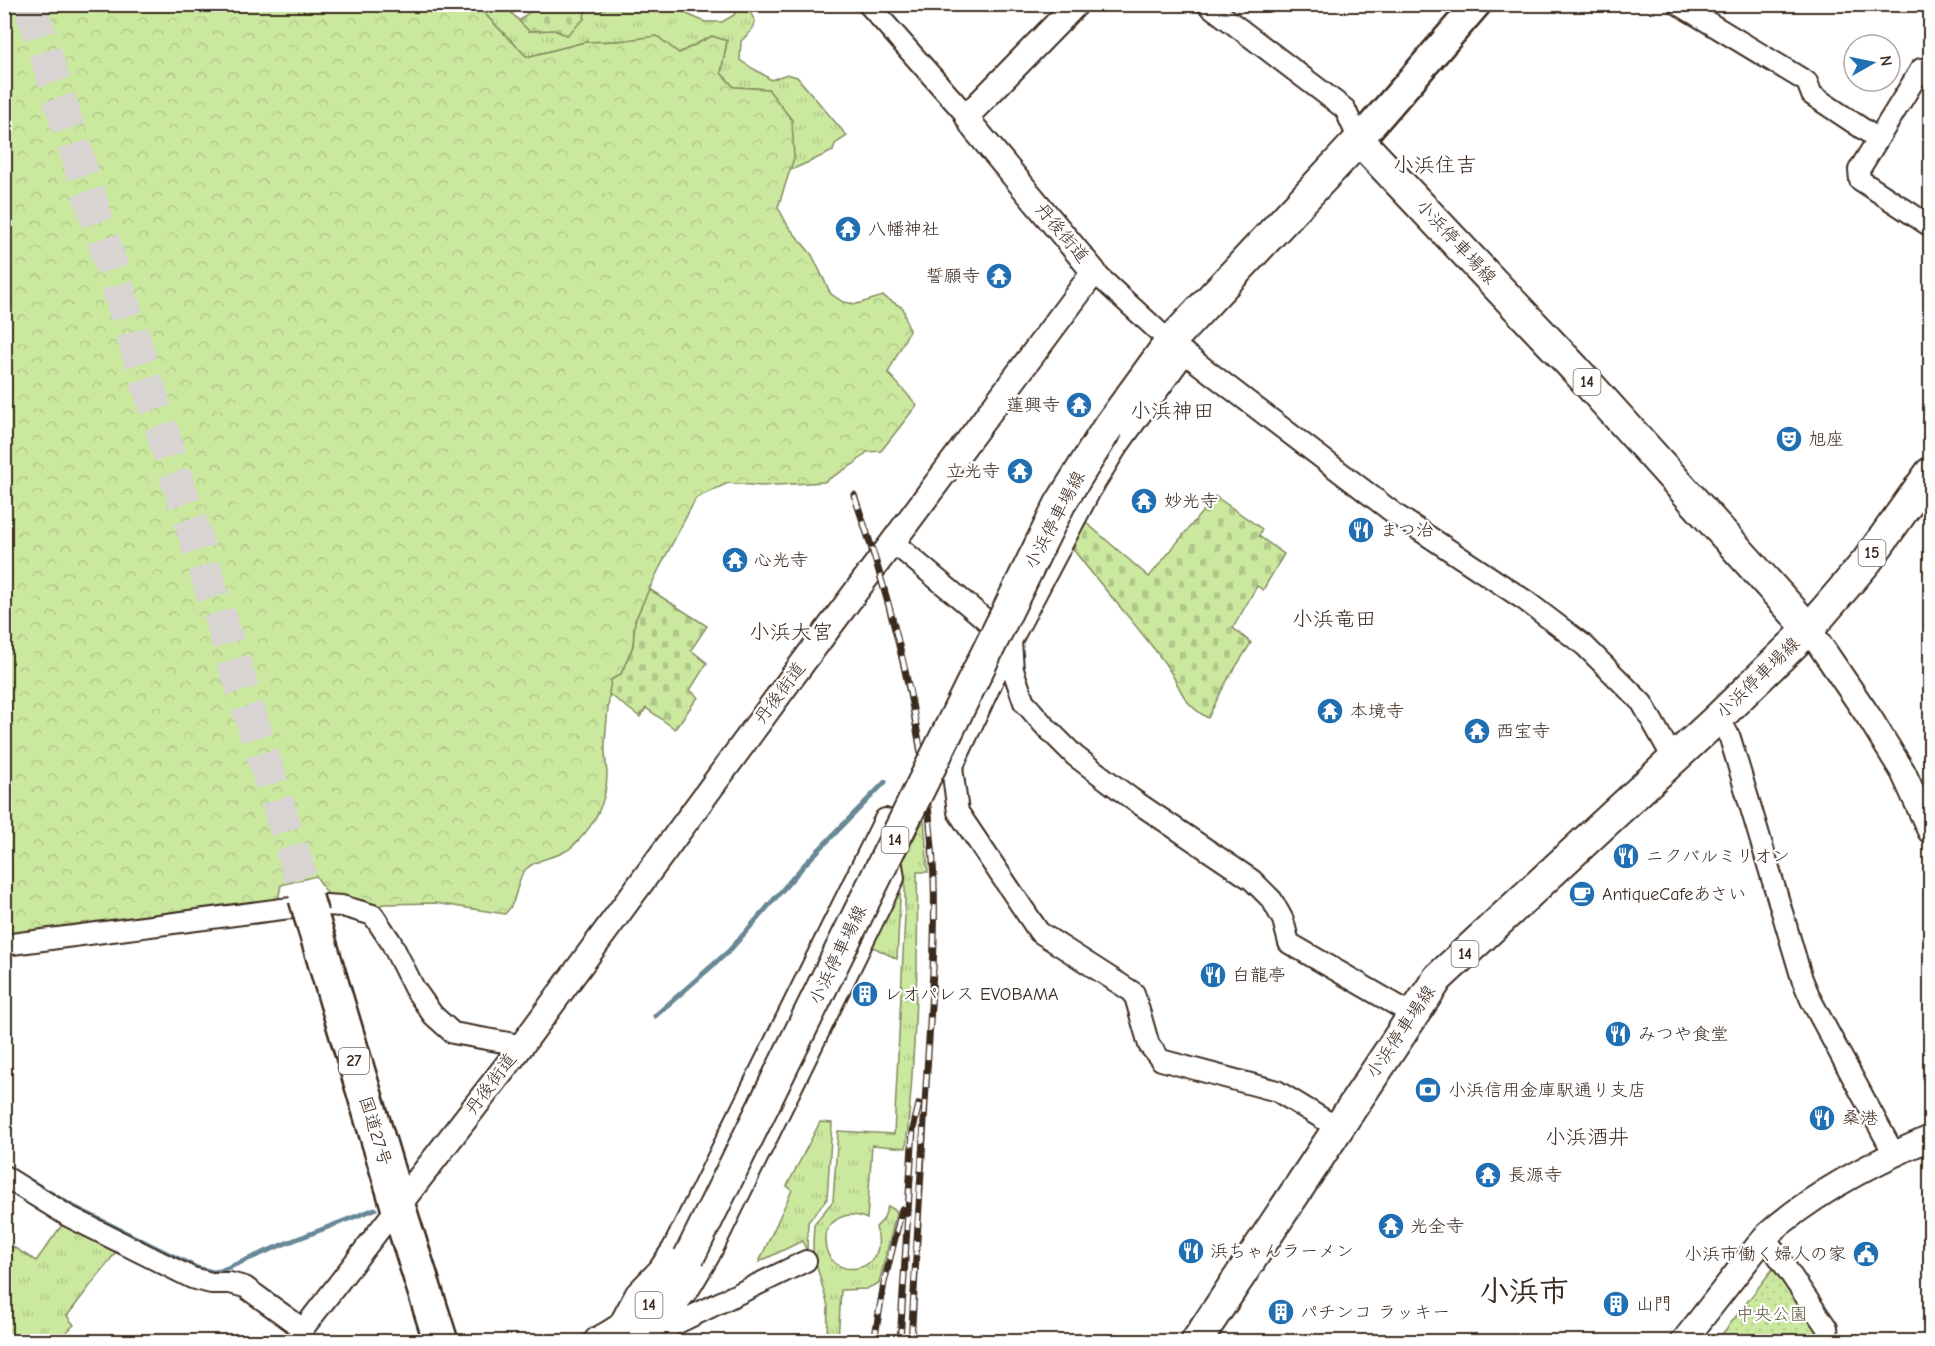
<svg xmlns="http://www.w3.org/2000/svg" width="1935" height="1346" font-family="'Comic Neue','Klee One',sans-serif">
  <style>
    .grass { fill: url(#grass-tufts); stroke: #83895e; stroke-width: 1.5 }
    .forest { fill: url(#forest-crowns); stroke: #83895e; stroke-width: 1.5 }
    .cemetery { fill: url(#cemetery-stones); stroke: #83895e; stroke-width: 1.5 }
    .park { fill: url(#park-dots); stroke: #83895e; stroke-width: 1.5 }
    .lines { fill: none; stroke-linecap: round; stroke-linejoin: round }
    .stream { stroke: #678896; stroke-width: 5 }
    .trunk-tunnel { stroke: #d8d4d2; stroke-width: 33; stroke-dasharray: 33 16; stroke-linecap: butt }
    .minor-casing { stroke: #3b2a1e; stroke-width: 24 }
    .tertiary-casing { stroke: #3b2a1e; stroke-width: 28 }
    .secondary-casing { stroke: #3b2a1e; stroke-width: 32 }
    .primary-casing { stroke: #3b2a1e; stroke-width: 34 }
    .trunk-casing { stroke: #3b2a1e; stroke-width: 38 }
    .minor { stroke: #fff; stroke-width: 20 }
    .tertiary { stroke: #fff; stroke-width: 24 }
    .secondary { stroke: #fff; stroke-width: 27 }
    .primary { stroke: #fff; stroke-width: 30 }
    .trunk { stroke: #fff; stroke-width: 33 }
    .rail-casing { stroke: #3b2a1e; stroke-width: 7 }
    .rail { stroke: #fff; stroke-width: 4.5; stroke-dasharray: 14; stroke-linecap: butt }
    .primary-bridge-casing { stroke: #3b2a1e; stroke-width: 34; stroke-linecap: butt }
    .trunk-bridge-casing { stroke: #3b2a1e; stroke-width: 38; stroke-linecap: butt }
    .primary-bridge { stroke: #fff; stroke-width: 30 }
    .trunk-bridge { stroke: #fff; stroke-width: 33 }
    .labels { text-anchor: middle; dominant-baseline: central; stroke-width: 4.5; stroke-linejoin: round; paint-order: stroke }
    .shield { fill: #fff; stroke: #766a62; stroke-width: 1.5 }
    .shield-label { font-size: 16px; font-weight: bold; fill: #3b2a1e }
    .poi-label { font-size: 18px; fill: #3b2a1e; stroke: #fff; text-anchor: start }
    .street-label { font-size: 18px; fill: #3b2a1e; stroke: #fff }
    .park-label { font-size: 18px; fill: #5f5a3e; stroke: #fff }
    .quarter-label { font-size: 21px; fill: #3b2a1e; stroke: #fff }
    .town-label { font-size: 30px; font-weight: bold; fill: #3b2a1e; stroke: #fff }
  </style>
  <defs>
    <pattern id="grass-tufts" width="24" height="20" patternUnits="userSpaceOnUse" patternTransform="scale(1.5)"><rect width="24" height="20" fill="#cbe89f"/><path d="M3 7l-1-3M5 7V3M7 7l1-3M15 17l-1-3M17 17v-4M19 17l1-3" fill="none" stroke="#afc788"/></pattern>
    <pattern id="forest-crowns" width="20" height="18" patternUnits="userSpaceOnUse" patternTransform="scale(1.5)"><rect width="20" height="18" fill="#cbe89f"/><path d="M2 6a3 3 0 1 1 6 0M12 15a3 3 0 1 1 6 0" fill="none" stroke="#afc788"/></pattern>
    <pattern id="cemetery-stones" width="16" height="16" patternUnits="userSpaceOnUse" patternTransform="scale(1.5)"><rect width="16" height="16" fill="#cbe89f"/><path d="M2 7V4a2 2 0 0 1 4 0v3zM10 15v-3a2 2 0 0 1 4 0v3z" fill="#afc788"/></pattern>
    <pattern id="park-dots" width="8" height="8" patternUnits="userSpaceOnUse" patternTransform="scale(1.5)"><rect width="8" height="8" fill="#cbe89f"/><path d="M2 2h.1M6 6h.1" fill="none" stroke="#afc788" stroke-width="1.8" stroke-linecap="round"/></pattern>
  </defs>
  <rect width="100%" height="100%" fill="#fff"/>
  <filter id="ink" filterUnits="userSpaceOnUse"><feTurbulence type="fractalNoise" baseFrequency=".0167" numOctaves="2"/><feDisplacementMap in="SourceGraphic" scale="12" xChannelSelector="R" yChannelSelector="G"/><feConvolveMatrix kernelMatrix="1 2 1 2 8 2 1 2 1" color-interpolation-filters="sRGB"/></filter>
  <g filter="url(#ink)">
    <!-- grass -->
    <path class="grass" d="M476,5h28l25,26 25,-1 13,5 23,-29 12,4 8,-5h64l13,9 18,8h17l12,-7 3,-7 13,4 5,9 -4,10 -10,10 -1,19c10,8 21,12 31,20l16,-6 10,3 50,59 -12,8 -2,7 -44,20 5,-13 -26,-69 -34,-2 -13,-14 6,-32 -15,-5 -33,17 -60,-12 -34,1 -58,15z
      M924,819l4,53h-11c2,92 -2,184 -11,276l-34,-3 -5,74c-10,-5 -21,-6 -31,1 -7,4 -11,11 -11,19 -1,44 67,38 51,-12l7,-7 5,-14 9,5 -18,72 -13,6 -25,1 -3,51h-11l1,-35 -15,-53v-10l1,-19 19,-23 5,-70 56,3 11,-218v-39l-3,-15z
      M901,880l-4,79 -28,-14z
      M820,1122l12,1 -5,76 -19,23 -1,29 -5,-10 -43,21 33,-72 -5,-4z
      M62,1225l54,27 -49,64 7,9 -17,16h-42l-10,-11v-88l31,19z"/>
    <!-- forest -->
    <path class="forest" d="M4,5h472l51,52 58,-15 34,-1 38,-5 22,17 33,-17 15,5 -6,32 13,14 34,2 24,31 2,38 -16,49 10,19 24,29 19,39 12,8 14,2 26,-8 20,12 6,23 -21,42 29,32 -36,46 -14,1 -13,12 -30,18 -63,4 -33,-3 -32,15 -39,75 -22,48 -2,25 -12,28 -10,6c-2,21 -5,43 -6,64 -1,11 2,21 2,32 -1,28 -13,50 -33,69 -14,14 -34,11 -48,24 -11,11 -7,32 -21,45l-70,-11 -52,1 -10,5 -42,-10 -15,-23 -35,9 -3,15 -273,36z"/>
    <!-- cemetery -->
    <path class="cemetery" d="M537,5v-1l73,1 -8,5 -13,-4 -4,5 -1,8 -17,16 -13,-5 -25,1 -10,-10z
      M1215,496l47,33 -3,7 25,18 -21,36 -6,-4 -24,42 18,15 -26,41 -17,34c-29,-17 -25,-29 -42,-53 -30,-42 -66,-79 -96,-120l13,-25 66,57z
      M649,589l58,37 -16,24 16,13 -17,27 8,7 -23,32 -29,-21 -6,9 -31,-23 2,-14 10,-6 12,-28 2,-25z"/>
    <!-- park -->
    <path class="park" d="M1775,1266l41,60 5,16h-105z"/>
    <g class="lines">
      <!-- stream -->
      <path class="stream" d="M655,1016l74,-65 77,-88 79,-81
        M27,1179l43,26 127,63 16,4 7,-1 64,-27 91,-35"/>
      <!-- trunk-tunnel -->
      <path class="trunk-tunnel" d="M30,4l273,881"/>
      <defs>
        <path id="minor" d="M868,4l99,112
          M1207,4l138,105 14,31
          M1678,4l129,78 5,13 66,44
          M1921,69l-62,101 1,10 70,46
          M1094,272l76,70 225,172 131,87 59,45 57,57 31,55
          M1185,353l-70,97 -25,41 -79,150 -59,127 6,44 81,120 95,61 15,52 12,15 116,31 61,37
          M894,543l117,98 2,29 11,32 19,22 32,32 57,43 120,81 20,20 11,20 6,23 123,71
          M1719,717l11,21 72,241 9,21 83,154
          M885,819l9,59 -185,378 -21,35 -30,34 -44,9 22,-41 23,-24 14,-21z
          M4,945l278,-36 44,-4 16,1 31,9 18,27 23,46 19,27 20,18 67,12
          M4,1176l64,40 124,62 19,5h19l15,4 58,42
          M1765,1237l62,91 2,14
          M656,1330l9,-1 141,-68
          M293,1342l105,-136"/>
        <path id="tertiary" d="M1809,629l62,91 32,52 27,59
          M398,1206l113,-146 279,-380 304,-408 -120,-144 -7,-12 109,-112
          M1683,1342l82,-105c45,-42 109,-75 165,-99"/>
        <path id="secondary" d="M1359,140l118,-136"/>
        <path id="primary" d="M1108,427l62,-85 189,-202 217,230 233,259
          M599,1342c37,-18 67,-52 90,-85
          M1196,1342l242,-364 281,-261 90,-88 58,-68 63,-88"/>
        <path id="trunk" d="M311,915l87,291 43,136"/>
      </defs>
      <!-- minor casing -->
      <use href="#minor" class="minor-casing"/>
      <!-- tertiary casing -->
      <use href="#tertiary" class="tertiary-casing"/>
      <!-- secondary casing -->
      <use href="#secondary" class="secondary-casing"/>
      <!-- primary casing -->
      <use href="#primary" class="primary-casing"/>
      <!-- trunk casing -->
      <use href="#trunk" class="trunk-casing"/>
      <!-- minor -->
      <use href="#minor" class="minor"/>
      <!-- tertiary -->
      <use href="#tertiary" class="tertiary"/>
      <!-- secondary -->
      <use href="#secondary" class="secondary"/>
      <!-- primary -->
      <use href="#primary" class="primary"/>
      <!-- trunk -->
      <use href="#trunk" class="trunk"/>
      <defs>
        <path id="rail" d="M854,495c44,125 74,252 80,385 2,63 -3,127 -7,190 -6,90 -11,181 -16,272
          M874,1342l10,-59 18,-74
          M900,1342l13,-213 6,-25"/>
      </defs>
      <!-- rail casing -->
      <use href="#rail" class="rail-casing"/>
      <!-- rail -->
      <use href="#rail" class="rail"/>
      <defs>
        <path id="primary-bridge" d="M689,1257l371,-753 48,-77"/>
        <path id="trunk-bridge" d="M306,898l5,17"/>
      </defs>
      <!-- primary-bridge casing -->
      <use href="#primary-bridge" class="primary-bridge-casing"/>
      <!-- trunk-bridge casing -->
      <use href="#trunk-bridge" class="trunk-bridge-casing"/>
      <!-- primary-bridge -->
      <use href="#primary-bridge" class="primary-bridge"/>
      <!-- trunk-bridge -->
      <use href="#trunk-bridge" class="trunk-bridge"/>
    </g>
  </g>
  <!-- icons -->
  <defs>
    <symbol id="temple-disc" viewBox="-11 -11 22 22"><circle r="9.5" fill="#1f6fb2" stroke="#fff"/><path d="M0-6L5-2H3V0L6.5 2.5H4V6H1.5V3h-3V6H-4V2.5H-6.5L-3 0V-2H-5Z" fill="#fff"/></symbol>
    <symbol id="theatre-disc" viewBox="-11 -11 22 22"><circle r="9.5" fill="#1f6fb2" stroke="#fff"/><path d="M-5-5.5Q0-4 5-5.5V0Q5 5 0 6Q-5 5-5 0ZM-3.3-2.5H-1v1.5H-3.3ZM1-2.5H3.3v1.5H1ZM-2.8 1Q0 5.5 2.8 1Z" fill="#fff"/></symbol>
    <symbol id="restaurant-disc" viewBox="-11 -11 22 22"><circle r="9.5" fill="#1f6fb2" stroke="#fff"/><path d="M-5-6h1v4h1v-4h1v4h1v-4h1v5L-1.5 .5V6h-2V.5L-5-1ZM5-6V6H3V1.5H1.5Q1.5-4 5-6Z" fill="#fff"/></symbol>
    <symbol id="cafe-disc" viewBox="-11 -11 22 22"><circle r="9.5" fill="#1f6fb2" stroke="#fff"/><path d="M-5.5-4.5H6V0H3Q3 3.5 0 3.5H-2.5Q-5.5 3.5-5.5 0ZM3-3.2v2h1.7v-2ZM-6 4.5H4V6H-6Z" fill="#fff"/></symbol>
    <symbol id="building-disc" viewBox="-11 -11 22 22"><circle r="9.5" fill="#1f6fb2" stroke="#fff"/><path d="M-4-6H4V6H1V3H-1V6H-4ZM-2.5-4.3h1.7v1.8h-1.7ZM.8-4.3h1.7v1.8H.8ZM-2.5-1h1.7V.8h-1.7ZM.8-1h1.7V.8H.8Z" fill="#fff"/></symbol>
    <symbol id="bank-disc" viewBox="-11 -11 22 22"><circle r="9.5" fill="#1f6fb2" stroke="#fff"/><path d="M-6-4H6V4H-6ZM0-2.3a2.3 2.3 0 1 0 0 4.6a2.3 2.3 0 1 0 0-4.6Z" fill="#fff"/></symbol>
    <symbol id="civic-disc" viewBox="-11 -11 22 22"><circle r="9.5" fill="#1f6fb2" stroke="#fff"/><path d="M-.6-6.5H3V-4.5H.6V-3L4-1V1h2V6H-6V1h2V-1L-.6-3ZM-1.2 2.5V6h2.4V2.5Z" fill="#fff"/></symbol>
  </defs>
  <g fill-rule="evenodd">
    <use href="#temple-disc" x="833" y="214" width="30" height="30"/>
    <use href="#temple-disc" x="984" y="261" width="30" height="30"/>
    <use href="#temple-disc" x="1064" y="390" width="30" height="30"/>
    <use href="#theatre-disc" x="1774" y="424" width="30" height="30"/>
    <use href="#temple-disc" x="1005" y="456" width="30" height="30"/>
    <use href="#temple-disc" x="1129" y="486" width="30" height="30"/>
    <use href="#restaurant-disc" x="1346" y="515" width="30" height="30"/>
    <use href="#temple-disc" x="720" y="545" width="30" height="30"/>
    <use href="#temple-disc" x="1315" y="696" width="30" height="30"/>
    <use href="#temple-disc" x="1462" y="716" width="30" height="30"/>
    <use href="#restaurant-disc" x="1611" y="841" width="30" height="30"/>
    <use href="#cafe-disc" x="1567" y="879" width="30" height="30"/>
    <use href="#restaurant-disc" x="1198" y="960" width="30" height="30"/>
    <use href="#building-disc" x="850" y="979" width="30" height="30"/>
    <use href="#restaurant-disc" x="1603" y="1019" width="30" height="30"/>
    <use href="#bank-disc" x="1413" y="1075" width="30" height="30"/>
    <use href="#restaurant-disc" x="1807" y="1103" width="30" height="30"/>
    <use href="#temple-disc" x="1473" y="1160" width="30" height="30"/>
    <use href="#temple-disc" x="1376" y="1211" width="30" height="30"/>
    <use href="#restaurant-disc" x="1176" y="1236" width="30" height="30"/>
    <use href="#civic-disc" x="1851" y="1239" width="30" height="30"/>
    <use href="#building-disc" x="1601" y="1289" width="30" height="30"/>
    <use href="#building-disc" x="1266" y="1297" width="30" height="30"/>
  </g>
  <g class="labels">
    <!-- shield labels -->
    <g class="shield">
      <rect x="1573.5" y="369" width="27" height="26" rx="4.5"/>
      <rect x="1858.5" y="540" width="27" height="26" rx="4.5"/>
      <rect x="881.5" y="827" width="27" height="26" rx="4.5"/>
      <rect x="1451.5" y="941" width="27" height="26" rx="4.5"/>
      <rect x="339" y="1048" width="30" height="26" rx="4.5"/>
      <rect x="635.5" y="1292" width="27" height="26" rx="4.5"/>
    </g>
    <g class="shield-label">
      <text x="1587" y="382">14</text>
      <text x="1872" y="553">15</text>
      <text x="895" y="840">14</text>
      <text x="1465" y="954">14</text>
      <text x="354" y="1061">27</text>
      <text x="649" y="1305">14</text>
    </g>
    <!-- poi labels -->
    <g class="poi-label">
      <text x="868" y="229">八幡神社</text>
      <text x="980" y="276" text-anchor="end">誓願寺</text>
      <text x="1060" y="405" text-anchor="end">蓮興寺</text>
      <text x="1808" y="439">旭座</text>
      <text x="1000" y="471" text-anchor="end">立光寺</text>
      <text x="1164" y="501">妙光寺</text>
      <text x="1380" y="530">まつ治</text>
      <text x="754" y="560">心光寺</text>
      <text x="1350" y="711">本境寺</text>
      <text x="1496" y="731">西宝寺</text>
      <text x="1646" y="856">ニクバルミリオン</text>
      <text x="1602" y="894">AntiqueCafeあさい</text>
      <text x="1232" y="975">白龍亭</text>
      <text x="884" y="994">レオパレス EVOBAMA</text>
      <text x="1638" y="1034">みつや食堂</text>
      <text x="1448" y="1090">小浜信用金庫駅通り支店</text>
      <text x="1842" y="1118">桑港</text>
      <text x="1508" y="1175">長源寺</text>
      <text x="1410" y="1226">光全寺</text>
      <text x="1210" y="1251">浜ちゃんラーメン</text>
      <text x="1846" y="1254" text-anchor="end">小浜市働く婦人の家</text>
      <text x="1636" y="1304">山門</text>
      <text x="1300" y="1312">パチンコ ラッキー</text>
    </g>
    <!-- street labels -->
    <g class="street-label">
      <text transform="translate(1062 233) rotate(50)">丹後街道</text>
      <text transform="translate(1456 242) rotate(47)">小浜停車場線</text>
      <text transform="translate(1055 520) rotate(-62)">小浜停車場線</text>
      <text transform="translate(1758 678) rotate(-44)">小浜停車場線</text>
      <text transform="translate(780 693) rotate(-53)">丹後街道</text>
      <text transform="translate(838 955) rotate(-64)">小浜停車場線</text>
      <text transform="translate(1401 1032) rotate(-56)">小浜停車場線</text>
      <text transform="translate(491 1084) rotate(-53)">丹後街道</text>
      <text transform="translate(375 1131) rotate(73)">国道27号</text>
    </g>
    <!-- park labels -->
    <g class="park-label">
      <text x="1772" y="1314">中央公園</text>
    </g>
    <!-- quarter labels -->
    <g class="quarter-label">
      <text x="1435" y="165">小浜住吉</text>
      <text x="1172" y="411">小浜神田</text>
      <text x="1334" y="619">小浜竜田</text>
      <text x="791" y="632">小浜大宮</text>
      <text x="1587" y="1137">小浜酒井</text>
    </g>
    <!-- town labels -->
    <g class="town-label">
      <text x="1524" y="1291">小浜市</text>
    </g>
  </g>
  <!-- margin -->
  <rect width="1935" height="1346" fill="none" stroke="#fff" stroke-width="24"/>
  <rect x="12" y="12" width="1911" height="1322" fill="none" stroke="#3b2a1e" stroke-width="2" filter="url(#ink)"/>
  <!-- north arrow -->
  <g transform="translate(1872 63) rotate(81)"><circle r="28" fill="#ffffff" stroke="#b1aaa5" stroke-width="1.5"/>
  <path d="M0-4.5L10 22L0 15L-10 22Z" fill="#1f6fb2"/>
  <text y="-9" font-size="16" font-weight="bold" text-anchor="middle" fill="#3b2a1e">N</text>
  </g>
</svg>
